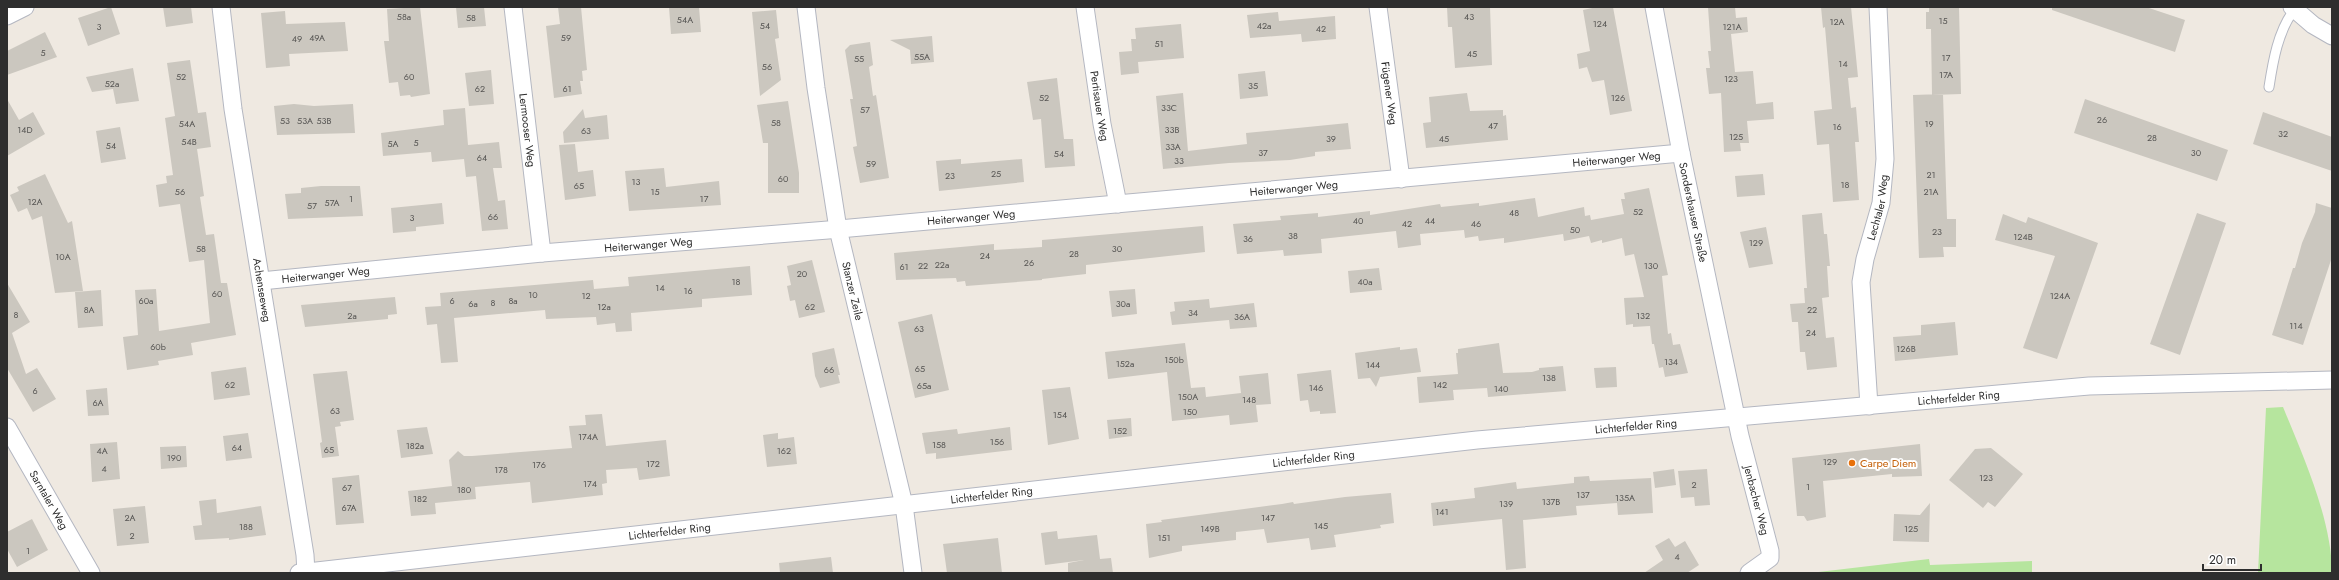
<svg xmlns="http://www.w3.org/2000/svg" width="2339" height="580" font-family="Jost,sans-serif">
  <style>
    .green { fill: #b6e59e }
    .building { fill: #cbc7bf }
    .lines { fill: none; stroke-linecap: round; stroke-linejoin: round }
    .lane-casing { stroke: #b4b7c1; stroke-width: 11 }
    .street-casing { stroke: #b4b7c1; stroke-width: 19 }
    .lane { stroke: #fff; stroke-width: 9 }
    .street { stroke: #fff; stroke-width: 17 }
    .food-dot { fill: #e8710a; stroke: #fff; stroke-width: 1.5 }
    .labels { text-anchor: middle; dominant-baseline: central; stroke-width: 4; stroke-linejoin: round; paint-order: stroke }
    .number-label { font-size: 9px; fill: #555452 }
    .street-label { font-size: 11px; fill: #2e2e2e; stroke: #fff }
    .food-label { font-size: 11px; fill: #c56008; stroke: #fff; text-anchor: start }
  </style>
  <rect width="100%" height="100%" fill="#efe9e1"/>
  <!-- green -->
  <path class="green" d="M2283,407c20,49 49,113 49,166h-74l8,-165z
    M1929,559l1,6 102,-4v12h-222z"/>
  <!-- building -->
  <path class="building" d="M111,7l9,27 -32,12 -10,-28z
    M163,7h28l2,16 -27,4z
    M420,7l10,87 -19,3 -1,-2 -10,1 -2,-14 -9,1 -5,-42h5l-2,-32z
    M456,7h28l2,19 -28,2z
    M558,7h23l6,63 -5,1 1,10h-3l2,13 -28,4 -8,-72 14,-2z
    M669,7h30l2,25 -30,2z
    M1447,7h43l2,58 -37,3 -3,-41h-4z
    M1597,7h16l19,104 -22,4 -6,-35 -12,2 -5,-15 -8,2 -2,-15 13,-3 -7,-41z
    M1708,7h27l1,11 11,-1 1,15 -17,2 4,38 18,-1 3,33 17,-2 1,17 -27,2 2,22h-9l1,8 -17,1 -3,-59 -12,1 -3,-26h4l-2,-17h3z
    M1821,7h30l7,70 -10,1 3,30 5,-1 3,35h-4l4,58 -26,2 -4,-58 -12,1 -3,-34 18,-2 -7,-82 -2,1z
    M1929,7h30l2,87 -29,1 -1,-66h-5v-17h3z
    M2052,7h94l39,13 -10,32 -123,-42z
    M776,10l3,28 -4,1 6,41 -21,16 -8,-84z
    M285,11l1,13 59,-2 3,29 -59,3 1,12 -24,2 -5,-55z
    M1278,12l1,9 56,-5 1,23 -34,3 -1,-8 -51,4 -3,-23z
    M1181,24l3,34 -46,4 1,11 -18,2 -2,-23 13,-1 -1,-12h5l-1,-11z
    M45,32l12,25 -50,18v-24z
    M932,36l2,26 -23,2 -1,-14 -20,-10z
    M870,42l3,23 -4,2 4,29 3,-1 13,83 -29,5 -7,-36 4,-1 -7,-47h3l-8,-49 5,-5z
    M190,60l8,53 8,-1 5,35 -14,2 7,47 -4,1 6,38 8,-1 7,49h6l9,52 -45,8 2,12 -35,6 1,4 -32,5 -4,-33 15,-2 -3,-45 21,-1 3,42 51,-8 -6,-63 -15,2 -9,-58 -21,3 -3,-22 11,-2 -1,-7 7,-1 -8,-57 10,-2 -8,-53z
    M133,68l6,33 -23,3 -3,-15 -21,3 -6,-15z
    M491,70l3,34 -25,2 -4,-33z
    M1265,71l3,25 -28,3 -2,-25z
    M1057,78l7,61h9l2,27 -30,2 -4,-49 -8,1 -6,-38z
    M1183,93l5,58 59,-7 -1,-11 102,-10 3,26 -36,3v4l-25,4 -61,3 -66,6 -7,-73z
    M1467,93l3,18 33,-1v6l3,-1 2,25 -82,8 -3,-25 8,-1 -2,-25z
    M1943,94l4,125h9v28h-13l1,10 -25,1 -6,-163z
    M7,99l12,21 14,-8 12,22 -38,22z
    M2085,99l143,51 -11,31 -143,-48z
    M788,101l11,72v20h-31v-50h-5l-6,-38z
    M294,104l20,2 39,-2 2,29 -78,2 -3,-29z
    M465,108l3,37 31,-3 3,26h-9l5,33 7,-1 3,29 -26,2 -6,-55 -10,1 -2,-18 -32,3 -1,-10 -48,4 -2,-23 63,-8 -1,-15z
    M583,109l2,9 22,-3 2,24 -45,4 -1,-11z
    M2263,112l69,25v34l-79,-27z
    M120,127l6,32 -25,4 -5,-32z
    M575,144l3,28 15,-2 3,26 -31,4 -6,-55z
    M961,159v5l61,-5 2,23 -85,9 -3,-30z
    M664,168l2,19 53,-6 2,24 -92,6 -4,-40z
    M45,174l23,49 4,-2 11,70 -28,2 -13,-77 -10,4 -5,-12 -9,4 -8,-17 9,-4 -2,-4z
    M1763,174l2,21 -28,2 -2,-21z
    M321,186h39l3,30 -75,3 -3,-25 16,-1v-5z
    M1649,188l19,87 -6,1 6,58 3,-1 2,12 7,-1 8,29 -23,4 -2,-10 -4,1 -5,-24h-2l-2,-18 -17,1v-3l-7,1 -2,-27 20,-1 -10,-43 -9,2 -3,-18 -20,5v-3l-11,3 -2,-7 -25,5 -1,-7 -59,9v-5l-25,3 -1,-5 -13,2 -1,-8 -44,4 1,11 -23,3 -2,-17 -75,8 1,14 -38,3 -1,-6 -46,4 -4,-30 48,-4 -1,-4 38,-3v4l52,-6v4l70,-11 1,3 38,-4v3l56,-8 3,19 46,-10 1,9 5,-1 1,5 33,-6 -3,-15h4l-1,-6z
    M442,203l2,21 -28,3v4l-23,2 -2,-25z
    M2316,203l16,5v49l-29,88 -31,-10 21,-67h2l7,-25 13,-31z
    M1822,213l2,21h3l3,32h-3l2,31 -7,1 4,40 8,-1 3,30 -30,3 -2,-18h-5l-2,-30h-6l-2,-18 15,-1 -1,-15h3l-5,-73z
    M2197,213l29,10 -46,132 -30,-11z
    M2003,214l23,9 2,-6 70,26 -41,116 -34,-11 32,-92 -60,-16z
    M1203,226l2,26 -119,13v9l-44,5v1l-76,6 -1,-5 -8,1 -1,-4 -60,2 -2,-27 100,-9v6l48,-3v-7z
    M1766,227l7,37 -24,4 -9,-36z
    M812,260l13,52 -26,6 -4,-18 -5,1 -3,-15 4,-1 -4,-19z
    M750,266l2,29 -50,4v8l-71,6 1,18 -16,1 -1,-9 -18,2 -1,-8 -50,2 -1,-9 -91,8 4,44 -17,1 -4,-39 -10,1 -2,-18 16,-1 -1,-13 153,-13 1,9 35,-3 -1,-9z
    M1379,268l3,22 -32,3 -2,-22z
    M7,283l23,39 -18,11 14,41 11,-6 19,31 -23,13 -26,-44z
    M1135,289l2,25 -25,3 -3,-26z
    M101,290l2,36 -25,2 -3,-36z
    M395,297l2,17 -9,1v4l-83,8 -4,-22z
    M1209,299l1,9 44,-5 3,24 -27,2 -1,-9 -57,5 -2,-13 5,-1 -1,-9z
    M932,314l17,76 -34,8 -17,-76z
    M1955,322l3,33 -63,6 -2,-24 28,-2v-10z
    M1185,343l6,45 14,-1 1,10 35,-4 -2,-17 29,-3 3,31 -15,1 2,17 -28,3 -1,-10 -57,6 -5,-49 -59,7 -3,-27z
    M1499,343l4,30 29,-1 7,-2v-2l24,-2 3,25 -78,6 -1,-9 -34,2 1,10 -35,3 -2,-26 41,-3 -2,-21h2v-4z
    M1400,347v3l17,-2 4,24 -41,5 -4,10 -6,-9 -12,1 -3,-26z
    M834,348l6,27h-2l2,8 -20,5 -5,-12 -3,-23z
    M246,367l4,28 -36,5 -3,-28z
    M1616,367l1,20 -21,1 -2,-20z
    M1331,370l5,43 -16,1v-3l-10,1 -2,-12 -8,1 -3,-27z
    M347,371l7,49 -14,2 1,4 -6,1 4,29 -17,2 -2,-15 2,-1 -9,-68z
    M1070,387l9,52 -31,6 -6,-55z
    M107,388l2,27 -21,1 -2,-26z
    M602,414l4,32 60,-6 4,36 -31,4 -2,-12 -31,2 1,13 -5,1 1,11 -71,8 -2,-21 -55,5 1,12 -41,4 1,11 -25,2 -3,-25 44,-5 -3,-26 9,-9 6,5h8l100,-8 -3,-22 17,-1 -1,-10z
    M1131,418l1,18 -23,3 -2,-19z
    M427,427l6,27 -32,4 -4,-28z
    M1010,427l2,23 -76,9v-6l-10,1 -4,-21 35,-4 1,5z
    M248,433l4,25 -26,3 -3,-25z
    M778,433v6l16,-2 3,27 -30,3 -4,-32z
    M117,442l3,37 -28,3 -2,-38z
    M1920,444l2,32 -30,1v-3l-69,7 3,36 -19,4 -3,-5h-7l-5,-58z
    M186,446l1,21 -26,2 -1,-22z
    M1991,448l32,26 -28,33 -7,-5 -5,6 -34,-28 26,-31z
    M1674,469l2,16 -21,3 -2,-16z
    M1707,469l3,36 -15,1 -1,-9 -13,1 -3,-27z
    M359,475l5,48 -28,2 -4,-47z
    M1589,476l1,5 61,-3 2,35 -35,2 -1,-12 -41,3 1,9 -54,5 3,48 -20,2 -4,-51 -69,7 -2,-23 44,-5 -1,-10 42,-6 1,7 57,-6v-6z
    M1391,493l3,30 -14,2 1,3 -47,7 2,12 -25,3 -2,-12 -42,5 -3,-14 -28,3v8l-54,6v5l-33,7 -3,-34 16,-2 -1,-2 121,-16 11,-2 1,2 51,-7z
    M216,499l1,14 44,-7 5,29 -37,5v-2l-34,2 -2,-14 9,-1 -3,-24z
    M1930,503l-1,39 -36,-1 1,-27 26,1z
    M145,506l4,37 -32,3 -4,-37z
    M32,519l16,31 -31,17 -10,-18v-17z
    M1057,531l1,8 39,-4 3,24 11,-1 2,15h-45v-10l16,-3 -39,5 -4,-32z
    M998,538l4,35h-55l-4,-29z
    M1669,538l6,9 10,-6 14,24 -12,8h-43l19,-13 -8,-14z
    M831,557l2,16h-53l-1,-10z"/>
  <g class="lines">
    <defs>
      <path id="lane" d="M2269,87c4,-26 9,-56 25,-77"/>
      <g id="street">
        <path id="s1" d="M221,7l12,102 72,446 1,18"/>
        <path id="s2" d="M513,7l29,246"/>
        <path id="s3" d="M806,7l10,81 22,141 66,276 9,68"/>
        <path id="s4" d="M1085,7l17,117 16,80"/>
        <path id="s5" d="M1378,7l23,172"/>
        <path id="s6" d="M1654,7l27,146 59,283 30,115v7l-21,15"/>
        <path d="M2292,7l21,18 19,11"/>
        <path d="M7,16l18,-9"/>
        <path id="s7" d="M261,281l281,-28 286,-23 853,-77"/>
        <path id="s8" d="M1869,406l-8,-124 4,-23 16,-56 4,-44 -7,-152"/>
        <path id="s9" d="M7,427l84,146"/>
        <path id="s10" d="M299,573l1178,-133 612,-54 243,-6"/>
      </g>
    </defs>
    <!-- lane casing -->
    <use href="#lane" class="lane-casing"/>
    <!-- street casing -->
    <use href="#street" class="street-casing"/>
    <!-- lane -->
    <use href="#lane" class="lane"/>
    <!-- street -->
    <use href="#street" class="street"/>
  </g>
  <!-- markers -->
  <circle class="food-dot" cx="1852" cy="463" r="4"/>
  <g class="labels">
    <!-- number labels -->
    <g class="number-label">
      <text x="404" y="16">58a</text>
      <text x="1469" y="16">43</text>
      <text x="471" y="17">58</text>
      <text x="685" y="19">54A</text>
      <text x="1943" y="20">15</text>
      <text x="1837" y="21">12A</text>
      <text x="1600" y="23">124</text>
      <text x="765" y="25">54</text>
      <text x="1264" y="25">42a</text>
      <text x="99" y="26">3</text>
      <text x="1732" y="26">121A</text>
      <text x="1321" y="28">42</text>
      <text x="317" y="37">49A</text>
      <text x="566" y="37">59</text>
      <text x="297" y="38">49</text>
      <text x="1159" y="43">51</text>
      <text x="43" y="52">5</text>
      <text x="1472" y="53">45</text>
      <text x="922" y="56">55A</text>
      <text x="1946" y="57">17</text>
      <text x="859" y="58">55</text>
      <text x="1843" y="63">14</text>
      <text x="767" y="66">56</text>
      <text x="1946" y="74">17A</text>
      <text x="181" y="76">52</text>
      <text x="409" y="76">60</text>
      <text x="1731" y="78">123</text>
      <text x="112" y="83">52a</text>
      <text x="1253" y="85">35</text>
      <text x="480" y="88">62</text>
      <text x="567" y="88">61</text>
      <text x="1044" y="97">52</text>
      <text x="1618" y="97">126</text>
      <text x="1169" y="107">33C</text>
      <text x="865" y="109">57</text>
      <text x="2102" y="119">26</text>
      <text x="285" y="120">53</text>
      <text x="305" y="120">53A</text>
      <text x="324" y="120">53B</text>
      <text x="776" y="122">58</text>
      <text x="187" y="123">54A</text>
      <text x="1929" y="123">19</text>
      <text x="1493" y="125">47</text>
      <text x="1837" y="126">16</text>
      <text x="25" y="129">14D</text>
      <text x="1172" y="129">33B</text>
      <text x="586" y="130">63</text>
      <text x="2283" y="133">32</text>
      <text x="1736" y="136">125</text>
      <text x="2152" y="137">28</text>
      <text x="1331" y="138">39</text>
      <text x="1444" y="138">45</text>
      <text x="189" y="141">54B</text>
      <text x="416" y="142">5</text>
      <text x="393" y="143">5A</text>
      <text x="111" y="145">54</text>
      <text x="1173" y="146">33A</text>
      <text x="1263" y="152">37</text>
      <text x="2196" y="152">30</text>
      <text x="1059" y="153">54</text>
      <text x="482" y="157">64</text>
      <text x="1179" y="160">33</text>
      <text x="871" y="163">59</text>
      <text x="996" y="173">25</text>
      <text x="1931" y="174">21</text>
      <text x="950" y="175">23</text>
      <text x="783" y="178">60</text>
      <text x="636" y="181">13</text>
      <text x="1845" y="184">18</text>
      <text x="579" y="185">65</text>
      <text x="180" y="191">56</text>
      <text x="655" y="191">15</text>
      <text x="1931" y="191">21A</text>
      <text x="351" y="198">1</text>
      <text x="704" y="198">17</text>
      <text x="35" y="201">12A</text>
      <text x="332" y="202">57A</text>
      <text x="312" y="205">57</text>
      <text x="1638" y="211">52</text>
      <text x="1514" y="212">48</text>
      <text x="493" y="216">66</text>
      <text x="412" y="217">3</text>
      <text x="1358" y="220">40</text>
      <text x="1430" y="220">44</text>
      <text x="1407" y="223">42</text>
      <text x="1476" y="223">46</text>
      <text x="1575" y="229">50</text>
      <text x="1937" y="231">23</text>
      <text x="1293" y="235">38</text>
      <text x="2023" y="236">124B</text>
      <text x="1248" y="238">36</text>
      <text x="1756" y="242">129</text>
      <text x="201" y="248">58</text>
      <text x="1117" y="248">30</text>
      <text x="1074" y="253">28</text>
      <text x="985" y="255">24</text>
      <text x="63" y="256">10A</text>
      <text x="1029" y="262">26</text>
      <text x="942" y="264">22a</text>
      <text x="923" y="265">22</text>
      <text x="1651" y="265">130</text>
      <text x="904" y="266">61</text>
      <text x="802" y="273">20</text>
      <text x="736" y="281">18</text>
      <text x="1365" y="281">40a</text>
      <text x="660" y="287">14</text>
      <text x="688" y="290">16</text>
      <text x="217" y="293">60</text>
      <text x="533" y="294">10</text>
      <text x="586" y="295">12</text>
      <text x="2060" y="295">124A</text>
      <text x="146" y="300">60a</text>
      <text x="452" y="300">6</text>
      <text x="513" y="300">8a</text>
      <text x="493" y="302">8</text>
      <text x="473" y="303">6a</text>
      <text x="1123" y="303">30a</text>
      <text x="604" y="306">12a</text>
      <text x="810" y="306">62</text>
      <text x="89" y="309">8A</text>
      <text x="1812" y="309">22</text>
      <text x="1193" y="312">34</text>
      <text x="16" y="314">8</text>
      <text x="352" y="315">2a</text>
      <text x="1643" y="315">132</text>
      <text x="1242" y="316">36A</text>
      <text x="2296" y="325">114</text>
      <text x="919" y="328">63</text>
      <text x="1811" y="332">24</text>
      <text x="158" y="346">60b</text>
      <text x="1906" y="348">126B</text>
      <text x="1174" y="359">150b</text>
      <text x="1671" y="361">134</text>
      <text x="1125" y="363">152a</text>
      <text x="1373" y="364">144</text>
      <text x="920" y="368">65</text>
      <text x="829" y="369">66</text>
      <text x="1549" y="377">138</text>
      <text x="230" y="384">62</text>
      <text x="1440" y="384">142</text>
      <text x="924" y="385">65a</text>
      <text x="1316" y="387">146</text>
      <text x="1501" y="388">140</text>
      <text x="35" y="390">6</text>
      <text x="1188" y="396">150A</text>
      <text x="1249" y="399">148</text>
      <text x="98" y="402">6A</text>
      <text x="335" y="410">63</text>
      <text x="1190" y="411">150</text>
      <text x="1060" y="414">154</text>
      <text x="1120" y="430">152</text>
      <text x="588" y="436">174A</text>
      <text x="997" y="441">156</text>
      <text x="939" y="444">158</text>
      <text x="415" y="445">182a</text>
      <text x="237" y="447">64</text>
      <text x="329" y="449">65</text>
      <text x="102" y="450">4A</text>
      <text x="784" y="450">162</text>
      <text x="174" y="457">190</text>
      <text x="1830" y="461">129</text>
      <text x="653" y="463">172</text>
      <text x="539" y="464">176</text>
      <text x="104" y="468">4</text>
      <text x="501" y="469">178</text>
      <text x="1986" y="477">123</text>
      <text x="590" y="483">174</text>
      <text x="1694" y="484">2</text>
      <text x="1808" y="486">1</text>
      <text x="347" y="487">67</text>
      <text x="464" y="489">180</text>
      <text x="1583" y="494">137</text>
      <text x="1625" y="497">135A</text>
      <text x="420" y="498">182</text>
      <text x="1551" y="501">137B</text>
      <text x="1506" y="503">139</text>
      <text x="349" y="507">67A</text>
      <text x="1442" y="511">141</text>
      <text x="130" y="517">2A</text>
      <text x="1268" y="517">147</text>
      <text x="1321" y="525">145</text>
      <text x="246" y="526">188</text>
      <text x="1210" y="528">149B</text>
      <text x="1911" y="528">125</text>
      <text x="132" y="535">2</text>
      <text x="1164" y="537">151</text>
      <text x="28" y="550">1</text>
      <text x="1677" y="556">4</text>
    </g>
    <!-- street labels -->
    <g class="street-label">
      <text stroke="none"><textPath href="#s5" startOffset="87">Fügener Weg</textPath></text>
      <text stroke="none"><textPath href="#s4" startOffset="100">Pertisauer Weg</textPath></text>
      <text stroke="none"><textPath href="#s2" startOffset="124">Lermooser Weg</textPath></text>
      <text stroke="none"><textPath href="#s7" startOffset="1361">Heiterwanger Weg</textPath></text>
      <text stroke="none"><textPath href="#s7" startOffset="1037">Heiterwanger Weg</textPath></text>
      <text stroke="none"><textPath href="#s8" startOffset="201">Lechtaler Weg</textPath></text>
      <text stroke="none"><textPath href="#s6" startOffset="209">Sondershauser Straße</textPath></text>
      <text stroke="none"><textPath href="#s7" startOffset="713">Heiterwanger Weg</textPath></text>
      <text stroke="none"><textPath href="#s7" startOffset="389">Heiterwanger Weg</textPath></text>
      <text stroke="none"><textPath href="#s7" startOffset="65">Heiterwanger Weg</textPath></text>
      <text stroke="none"><textPath href="#s1" startOffset="286">Achenseeweg</textPath></text>
      <text stroke="none"><textPath href="#s3" startOffset="288">Stanzer Zeile</textPath></text>
      <text stroke="none"><textPath href="#s10" startOffset="1669">Lichterfelder Ring</textPath></text>
      <text stroke="none"><textPath href="#s10" startOffset="1345">Lichterfelder Ring</textPath></text>
      <text stroke="none"><textPath href="#s10" startOffset="1021">Lichterfelder Ring</textPath></text>
      <text stroke="none"><textPath href="#s10" startOffset="697">Lichterfelder Ring</textPath></text>
      <text stroke="none"><textPath href="#s9" startOffset="84">Sarntaler Weg</textPath></text>
      <text stroke="none"><textPath href="#s6" startOffset="504">Jenbacher Weg</textPath></text>
      <text stroke="none"><textPath href="#s10" startOffset="373">Lichterfelder Ring</textPath></text>
    </g>
    <!-- food labels -->
    <g class="food-label">
      <text x="1860" y="463">Carpe Diem</text>
    </g>
  </g>
  <!-- border -->
  <rect width="2339" height="580" fill="none" stroke="#2e2e2e" stroke-width="16"/>
  <!-- scale -->
  <path d="M2203 564v6h58v-6" fill="none" stroke="#2e2e2e" stroke-width="2"/>
  <text x="2209" y="564" font-size="12" fill="#2e2e2e" stroke="#ffffff" stroke-width="3" paint-order="stroke">20 m</text>
</svg>
